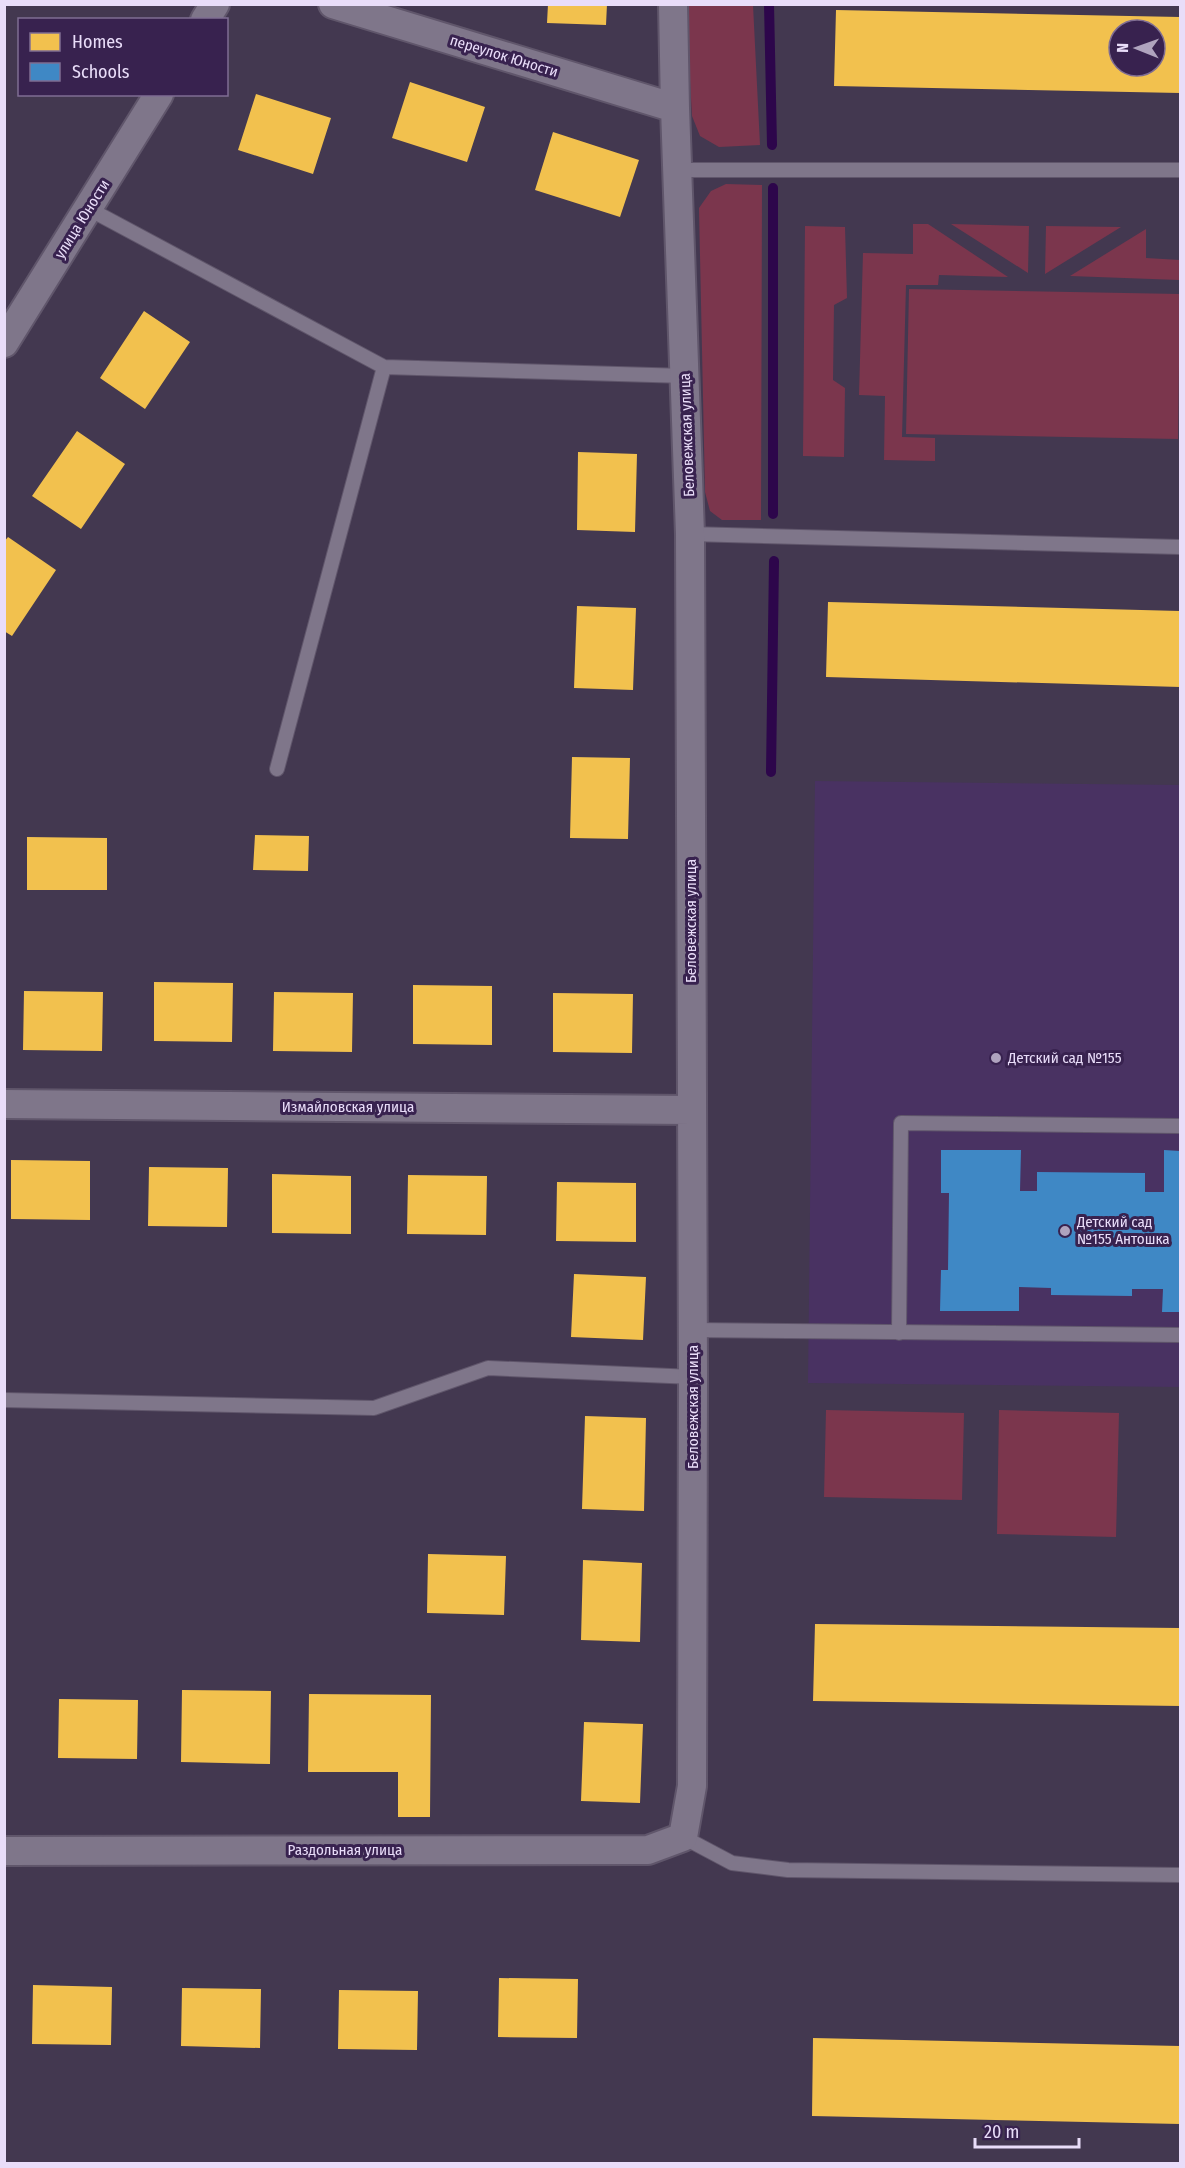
<svg xmlns="http://www.w3.org/2000/svg" width="1185" height="2168" font-family="'Fira Sans Condensed',sans-serif">
  <style>
    .built { fill: #493262 }
    .green { fill: #7b364d }
    .homes { fill: #f2c14e; fill-rule: evenodd }
    .schools { fill: #3f88c5 }
    .lines { fill: none; stroke-linecap: round; stroke-linejoin: round }
    .stream { stroke: #2d064b; stroke-width: 10 }
    .service-casing { stroke: #60566b; stroke-width: 16 }
    .minor-casing { stroke: #60566b; stroke-width: 32 }
    .service { stroke: #7f768a; stroke-width: 14 }
    .minor { stroke: #7f768a; stroke-width: 28 }
    .poi-dot { fill: #afa3be; stroke: #38224f; stroke-width: 2 }
    .labels { text-anchor: middle; dominant-baseline: central; stroke-width: 6; stroke-linejoin: round; paint-order: stroke }
    .street-label { font-size: 15px; fill: #e9ddf9; stroke: #38224f }
    .poi-label { font-size: 15px; fill: #e9ddf9; stroke: #38224f; text-anchor: start }
  </style>
  <rect width="100%" height="100%" fill="#433850"/>
  <!-- built -->
  <path class="built" d="M815,781l365,4v602l-372,-4z"/>
  <!-- green -->
  <path class="green" d="M688,5h65l7,140 -41,2 -19,-11 -8,-20 -6,-106z
    M726,184l36,1 -1,335h-39l-12,-9 -5,-19 -6,-284 12,-17z
    M913,224h15l80,53 -69,-2 -1,10h-32l-4,152 33,1v23l-51,-1 1,-64 -26,-1 4,-142 50,1z
    M951,224l78,2 -1,47z
    M805,226l40,1 2,71 -13,7 -1,75 12,8 -1,69 -41,-1z
    M1046,226l75,1 -76,47z
    M1146,229v29l34,2 -1,20 -109,-4z
    M909,289l271,5 -2,145 -272,-5z
    M826,1410l138,3 -2,87 -138,-3z
    M999,1410l120,3 -3,124 -119,-3z"/>
  <!-- homes -->
  <path class="homes" d="M548,4h59l-1,21 -59,-2z
    M836,10l344,7v76l-346,-7zM1119,30h36v36h-36z
    M410,82l75,25 -18,55 -75,-24z
    M256,94l75,24 -18,56 -75,-24z
    M553,132l86,28 -19,57 -85,-27z
    M144,311l46,31 -45,67 -45,-31z
    M77,431l48,33 -44,65 -49,-33z
    M578,452l59,2 -2,78 -58,-2z
    M8,537l48,33 -44,66 -8,-5v-89z
    M828,602l352,9v76l-354,-10z
    M577,606l59,2 -3,82 -59,-2z
    M572,757l58,1 -2,81 -58,-1z
    M255,835l54,1 -1,35 -55,-1z
    M27,837l80,1v52h-80z
    M154,982l79,1 -1,59 -78,-1z
    M413,985l79,1v59l-79,-1z
    M24,991l79,1 -1,59 -79,-1z
    M274,992l79,1 -1,59 -79,-1z
    M553,993l80,1 -1,59 -79,-1z
    M11,1160l79,1v59l-79,-1z
    M149,1167l79,1 -1,59 -79,-1z
    M272,1174l79,2v58l-79,-1z
    M408,1175l79,1 -1,59 -79,-1z
    M557,1182l79,1v59l-80,-1z
    M574,1274l72,3 -3,63 -72,-3z
    M585,1416l61,2 -2,93 -62,-2z
    M428,1554l78,2 -2,59 -77,-2z
    M583,1560l59,3 -2,79 -59,-2z
    M815,1624l365,4v78l-367,-5z
    M182,1690l89,1 -1,73 -89,-2z
    M309,1694l122,1 -1,122h-32v-45h-90z
    M59,1699l79,1 -1,59 -79,-1z
    M584,1722l59,2 -3,79 -59,-2z
    M499,1978l79,1 -1,59 -79,-1z
    M33,1985l79,2 -1,58 -79,-1z
    M182,1988l79,1 -1,59 -79,-2z
    M339,1990l79,1 -1,59 -79,-1z
    M813,2038l367,8v78l-368,-8z"/>
  <!-- schools -->
  <path class="schools" d="M941,1150h80l-1,41h17v-19l108,1v19h19v-42l16,1v161h-18l1,-23h-31v7l-81,-1v-7l-32,-1v24h-79l1,-41h7l1,-77h-8z"/>
  <g class="lines">
    <!-- stream -->
    <path class="stream" d="M769,4l3,141
      M773,188v326
      M771,772l3,-211"/>
    <defs>
      <path id="service" d="M678,170h502
        M89,209l295,158
        M690,534l490,13
        M277,769l107,-402 302,9
        M693,1330l487,5
        M899,1333l2,-210 279,3
        M4,1400l370,8 114,-40 205,9
        M683,1837l49,26 56,7 392,5"/>
      <path id="minor" d="M333,4l342,104
        M205,20l10,-16
        M4,343l155,-249
        M4,1104l687,6
        M4,1851l644,-1 35,-13 9,-51 1,-409 -3,-843 -15,-426 -2,-104"/>
    </defs>
    <!-- service casing -->
    <use href="#service" class="service-casing"/>
    <!-- minor casing -->
    <use href="#minor" class="minor-casing"/>
    <!-- service -->
    <use href="#service" class="service"/>
    <!-- minor -->
    <use href="#minor" class="minor"/>
  </g>
  <!-- markers -->
  <g class="poi-dot">
    <circle cx="996" cy="1058" r="6"/>
    <circle cx="1065" cy="1231" r="6"/>
  </g>
  <g class="labels">
    <!-- street labels -->
    <g class="street-label">
      <text transform="translate(504 56) rotate(17)">переулок Юности</text>
      <text transform="translate(82 219) rotate(-58)">улица Юности</text>
      <text transform="translate(687 435) rotate(-92)">Беловежская улица</text>
      <text transform="translate(691 921) rotate(-90)">Беловежская улица</text>
      <text x="348" y="1107">Измайловская улица</text>
      <text transform="translate(693 1407) rotate(-90)">Беловежская улица</text>
      <text x="345" y="1850">Раздольная улица</text>
    </g>
    <!-- poi labels -->
    <g class="poi-label">
      <text x="1008" y="1058">Детский сад №155</text>
      <text x="1077" y="1222">Детский сад<tspan x="1077" dy="17">№155 Антошка</tspan></text>
    </g>
  </g>
  <!-- border -->
  <rect width="1185" height="2168" fill="none" stroke="#e9ddf9" stroke-width="12"/>
  <!-- legend -->
  <rect x="18" y="18" width="210" height="78" fill="#38224f" stroke="#7f6d93" stroke-width="1.5"/>
  <rect x="30" y="33" width="30" height="18" fill="#f2c14e" stroke="#7f6d93" stroke-width="1.5"/>
  <text x="72" y="48" font-size="18" fill="#e9ddf9">Homes</text>
  <rect x="30" y="63" width="30" height="18" fill="#3f88c5" stroke="#7f6d93" stroke-width="1.5"/>
  <text x="72" y="78" font-size="18" fill="#e9ddf9">Schools</text>
  <!-- north arrow -->
  <g transform="translate(1137 48) rotate(271)"><circle r="28" fill="#38224f" stroke="#7f6d93" stroke-width="1.5"/>
  <path d="M0-4.5L10 22L0 15L-10 22Z" fill="#afa3be"/>
  <text y="-9" font-size="16" font-weight="bold" text-anchor="middle" fill="#e9ddf9">N</text>
  </g>
  <!-- scale -->
  <path d="M975 2138v9h104v-9" fill="none" stroke="#e9ddf9" stroke-width="3"/>
  <text x="984" y="2138" font-size="18" fill="#e9ddf9" stroke="#38224f" stroke-width="4.5" paint-order="stroke">20 m</text>
</svg>
